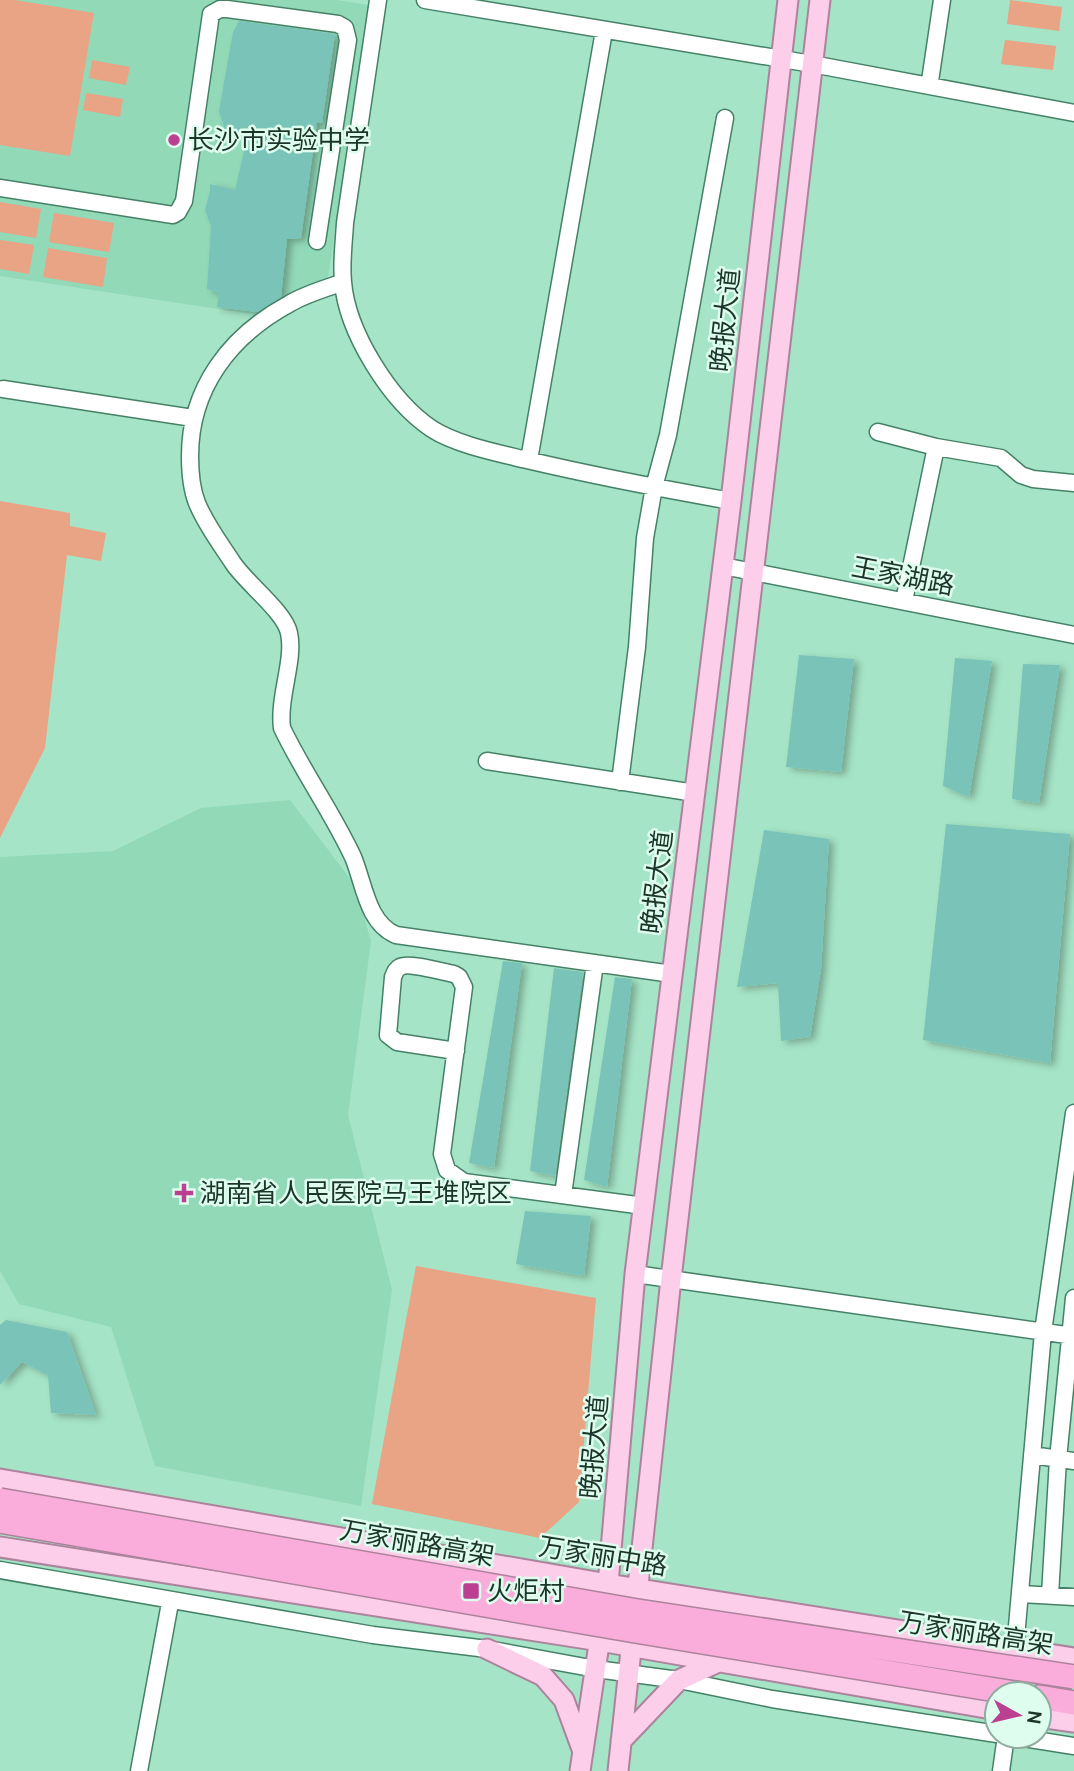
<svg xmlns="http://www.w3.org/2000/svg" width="1074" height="1771" font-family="Cabin,'Noto Sans SC',sans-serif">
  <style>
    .built { fill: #92d9b8 }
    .green { fill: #e9a385 }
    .building { fill: #79c3b8; filter: url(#shadow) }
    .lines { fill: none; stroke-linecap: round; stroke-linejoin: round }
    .minor-casing { stroke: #458167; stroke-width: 19 }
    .major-casing { stroke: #ac839c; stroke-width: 23 }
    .highway-casing { stroke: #ac839c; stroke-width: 26 }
    .minor { stroke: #fff; stroke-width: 16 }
    .major { stroke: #fccee9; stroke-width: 19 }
    .highway { stroke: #faadda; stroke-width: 23 }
    .highway-bridge-casing { stroke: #ac839c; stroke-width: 26; stroke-linecap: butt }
    .highway-bridge { stroke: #faadda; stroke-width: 23 }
    .poi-dot { fill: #bb4091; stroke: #defdee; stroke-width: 2.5 }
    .labels { text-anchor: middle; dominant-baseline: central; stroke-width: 5; stroke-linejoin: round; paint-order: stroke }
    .poi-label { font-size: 26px; fill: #1c352a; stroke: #defdee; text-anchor: start }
    .street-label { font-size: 26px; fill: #1c352a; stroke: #defdee }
  </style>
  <defs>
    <filter id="shadow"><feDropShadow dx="5" dy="3" stdDeviation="3.5" flood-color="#0004"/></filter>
  </defs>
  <rect width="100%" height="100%" fill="#a5e4c6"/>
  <!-- built -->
  <path class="built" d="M0,0h337l31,5 -40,273 -49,36 -22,1 -257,-39z
    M290,800l65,85 16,56 -23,174 44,175 -31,216 -206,-40 -44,-139 -92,-23 -19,-33v-414l113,-6 88,-43z"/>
  <!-- green -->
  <path class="green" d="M0,0h15l79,13 -24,143 -70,-11z
    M1010,0l52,7 -3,24 -52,-7z
    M1005,40l51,6 -3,24 -52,-6z
    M92,60l38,7 -4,18 -37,-7z
    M86,93l37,6 -3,18 -37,-7z
    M0,202l41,7 -5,29 -36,-6z
    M54,213l60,10 -5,29 -60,-10z
    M0,240l34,5 -5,29 -29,-5z
    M48,248l59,10 -4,29 -60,-10z
    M0,501l70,12v13l36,7 -5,28 -34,-6 -22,193 -45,90z
    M416,1266l180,32 -17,204 -39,36 -168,-34z"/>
  <!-- building -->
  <path class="building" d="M239,21l96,13 -13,89 -5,-1 -16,116 -14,1 -6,58 -24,15 -40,-5 2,-14 -12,-4 4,-63 -6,-16 5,-19v-7l25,6 13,-56 -23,-4 -6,-19 14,-79z
    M799,655l55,4 -13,113 -55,-5z
    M955,658l37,3 -23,136 -26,-11z
    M1023,664l37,1 -21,138 -27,-4z
    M946,824l124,10 -20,229 -127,-23z
    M764,830l65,9 -8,130 -11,68 -29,4 -3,-58 -41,4z
    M503,961l19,2 -28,205 -25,-5z
    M554,968l29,4 -28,204 -25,-5z
    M615,977l17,2 -25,208 -23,-7z
    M525,1211l66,5 -7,60 -68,-12z
    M6,1320l61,12 29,83 -45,-2 -3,-38 -26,-13 -22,23v-60z"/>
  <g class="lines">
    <defs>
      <path id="minor" d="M378,0l-33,223c-1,19 -4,39 -2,59 4,50 47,119 89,147 25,16 66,24 95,31 68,16 136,29 204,41
        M425,0l387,64 262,49
        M930,81l12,-81
        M0,188l173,27 5,-3 6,-11 27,-187 9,-5h7l111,15 7,4 3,12 -31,201
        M343,282c-18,7 -38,12 -54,22 -59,32 -99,84 -99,152 0,17 1,32 7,47 9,22 23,40 36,60 13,20 52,49 56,70 6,27 -11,64 -7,95 21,44 50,84 71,129 11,26 14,66 43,78l276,39
        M3,389l190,29
        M878,432l58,15 65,11 20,17 12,4 41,4
        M529,460l75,-429
        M723,566l351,69
        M904,601l32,-154
        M487,761l208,32
        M620,782l17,-135 8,-109 9,-51 14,-52 57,-317
        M456,1051l-59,-9 -9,-7 5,-58c2,-5 3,-8 7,-10 8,-5 43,5 54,7l5,3 5,10 -22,167 5,16 17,12 180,24
        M563,1195l32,-232
        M635,1274l439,62
        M1032,1455l42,6
        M0,1570l373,65 114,14 109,20 83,11 93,19 225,35
        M1021,1594l53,3
        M1050,1595l8,-136 16,-161
        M1011,1694l32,-362 31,-219
        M1011,1736l63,10
        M139,1771l31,-168
        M1001,1771l5,-35"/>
      <path id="major" d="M0,1479l608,105 466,74
        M0,1547l600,94 397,69
        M487,1649l56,27 21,24 18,49
        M1039,1717l35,5
        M621,1741l58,-61 39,-18
        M580,1771l28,-187 27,-310 96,-773 57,-501
        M618,1771l53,-492 149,-1279"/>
      <path id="highway" d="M1039,1697l35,6"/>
    </defs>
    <!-- minor casing -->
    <use href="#minor" class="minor-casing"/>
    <!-- major casing -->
    <use href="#major" class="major-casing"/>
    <!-- highway casing -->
    <use href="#highway" class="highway-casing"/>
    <!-- minor -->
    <use href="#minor" class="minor"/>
    <!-- major -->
    <use href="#major" class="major"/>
    <!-- highway -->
    <use href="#highway" class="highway"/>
    <defs>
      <path id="highway-bridge" d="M0,1500l638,111 436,66
        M0,1521l635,110 385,63"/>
    </defs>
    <!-- highway-bridge casing -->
    <use href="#highway-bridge" class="highway-bridge-casing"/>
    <!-- highway-bridge -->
    <use href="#highway-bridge" class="highway-bridge"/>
  </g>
  <!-- markers -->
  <g class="poi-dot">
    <circle cx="174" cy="140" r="7"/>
    <path d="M180.5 1182.5h7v7h7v7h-7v7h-7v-7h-7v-7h7z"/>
    <rect x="462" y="1582" width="18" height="18" rx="3.5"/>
  </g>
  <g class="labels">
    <!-- poi labels -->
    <g class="poi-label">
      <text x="188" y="140">长沙市实验中学</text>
      <text x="200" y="1193">湖南省人民医院马王堆院区</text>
      <text x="487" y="1591">火炬村</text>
    </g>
    <!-- street labels -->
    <g class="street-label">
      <text transform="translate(725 320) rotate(-84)">晚报大道</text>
      <text transform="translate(903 576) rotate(11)">王家湖路</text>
      <text transform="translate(657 882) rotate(-83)">晚报大道</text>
      <text transform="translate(594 1447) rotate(-85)">晚报大道</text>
      <text transform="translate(417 1543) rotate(10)">万家丽路高架</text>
      <text transform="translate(603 1556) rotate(9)">万家丽中路</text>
      <text transform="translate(976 1633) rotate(9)">万家丽路高架</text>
    </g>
  </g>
  <!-- north arrow -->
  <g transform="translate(1018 1715) rotate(98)"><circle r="33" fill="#defdee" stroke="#90ada0" stroke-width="2"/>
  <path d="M0-5L12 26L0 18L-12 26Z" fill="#bb4091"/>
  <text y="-10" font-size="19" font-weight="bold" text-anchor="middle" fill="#1c352a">N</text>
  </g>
</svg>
